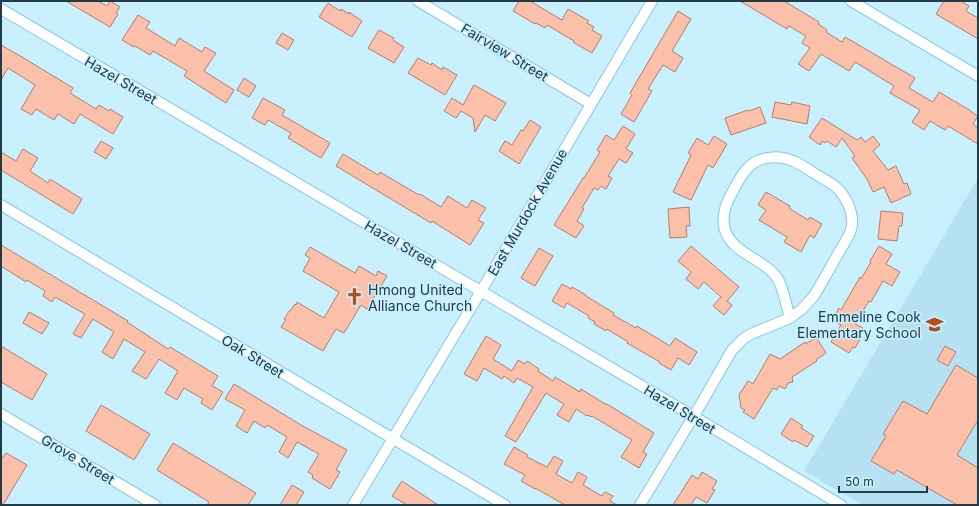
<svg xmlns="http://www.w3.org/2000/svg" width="979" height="506" font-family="Inter,sans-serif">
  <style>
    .built { fill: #b6e1f2 }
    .building { fill: #fbc0a9; stroke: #b47e68 }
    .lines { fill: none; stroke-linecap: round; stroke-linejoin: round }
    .street-casing { stroke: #86c8e0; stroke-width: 12 }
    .street { stroke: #fff; stroke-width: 10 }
    .labels { text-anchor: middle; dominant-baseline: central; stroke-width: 3; stroke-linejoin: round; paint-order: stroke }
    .street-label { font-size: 14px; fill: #213c46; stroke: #c9f0ff }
    .poi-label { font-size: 14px; fill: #213c46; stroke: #c9f0ff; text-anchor: start }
  </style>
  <rect width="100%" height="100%" fill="#c9f0ff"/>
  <!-- built -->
  <path class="built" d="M978,178v327h-115l-59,-34z"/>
  <!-- building -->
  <path class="building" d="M66,1h32l9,5 3,-5 10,6 -4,6 2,1 -8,13z
    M519,1h11l32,19 6,-11 21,12 -2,2 7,4 -2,3 10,6 -10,17 -19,-11 1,-1 -27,-16 -2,3 -9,-5 -1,1 -22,-13z
    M740,1h44l35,21 -1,2 9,6 -1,2 16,10 3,-5 70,41 -6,10 24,14 6,-10 27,16 12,8 -5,8 5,4v16l-30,-18 -3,4 -15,-9 -6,9 -12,-8 8,-12 -30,-17 4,-7 -39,-24 -6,9 -28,-17 -12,17 -11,-7 12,-16 -8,-5 4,-7 -17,-10 -2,3z
    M944,1h17l8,5 -3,5 12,7v21l-42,-25z
    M328,3l12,8 1,-2 8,5v-2l13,9 -10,16 -33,-20z
    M678,11l13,8 -19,32 11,7 -8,14 -12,-7 -15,24 4,2 -18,31 -13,-8 11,-19 -2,-2z
    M138,15l12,7 -4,6 29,18 4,-8 23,14 3,-5 11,6 -12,18 30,19 -8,13 -42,-27 3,-5 -34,-20 -3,4 -15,-9 -1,1 -12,-7z
    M379,30l15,8 -1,2 11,7 -10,16 -26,-15z
    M282,33l12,7 -6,10 -12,-7z
    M1,45l21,12 51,31 -3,5 26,16 3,-4 10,6 1,-2 13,8 -10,17 -33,-20 -6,10 -16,-10 -4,6 -18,-11 -4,6 -11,-6 14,-24 -27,-17 -7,12z
    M418,58l13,7 1,-2 10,7 1,-3 14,8 -12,20 -37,-22z
    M244,78l12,8 -7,11 -12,-7z
    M474,85l32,18 -11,18 -10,-6 -10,17 -2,-14 -12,-7 -5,7 -12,-7 8,-13 11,7z
    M263,98l22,12 -3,5 48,28 -9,15 -33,-20 3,-5 -23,-13 -3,5 -13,-7z
    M775,102l16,3 1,-3 18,4 -3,18 -35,-7z
    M760,107l6,16 -35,12 -6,-17 23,-8 1,1z
    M822,118l35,22 4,-3 4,5 8,-6 7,9 -7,6 15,19 8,-4 8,18 3,-1 4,11 -20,9 -7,-16 -11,5 -6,-13 -15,-21 3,-2 -13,-18 -6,9 -9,-6 -2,2 -3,-2 -2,4 -11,-8z
    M530,120l11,7 -22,37 -20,-13 6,-10 7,4 9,-15 2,1z
    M623,126l12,8 -9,15 7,4 -7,10 -7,-4 -11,17 4,2 -6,11 -5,-3 -3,4 -4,-2 -12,20 2,1 -7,12 7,5 -8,12 -22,-13 29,-47h1l16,-26 -3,-2 9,-15 8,5z
    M714,136l13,8 -14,24 -5,-3 -17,35 -18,-8 18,-37 -3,-2 9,-15 11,7z
    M101,141l12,7 -7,11 -12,-7z
    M23,149l15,9 -8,13 18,12 2,-4 32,20 -9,15 -72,-44v-18l15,9z
    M343,154l35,21 2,-3 39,23 1,-1 21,13 7,-11 19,12 5,-8 14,8 -8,12 6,3 -14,22 -38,-24 -1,2 -95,-57z
    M766,192l24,14 -1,2 19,12 2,-3 12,7 -8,14 -4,-3 -9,17 -17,-10 3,-5 -28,-17 7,-10 -8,-5z
    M689,207l1,19h-4l1,11 -17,1 -2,-29z
    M881,211l22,2 -1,13h-3l-2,15 -19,-2z
    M1,245l127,76 -1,1 41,27 2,-2 48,29 -6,10 11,6 -11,18 -11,-7 2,-4 -19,-11 -7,12 -12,-7 13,-22 -19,-12 -13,20 -14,-8 13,-19 -21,-13 -11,20 -11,-7 12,-20 -21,-13 -12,19 -8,-4 12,-20 -30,-17 -3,5 -9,-6 2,-5 -18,-11 -1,2 -25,-16z
    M691,246l48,41 -12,14 5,4 -8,10 -11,-9 8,-9 -17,-15 -6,7 -12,-10 5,-7 -13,-11z
    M879,246l13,8 -6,10 14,8 -8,14 -9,-5 -12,21 -2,-1 -14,23 8,4 -4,6 3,2 -7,12 -2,-1 -4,6 -18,-11 10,-17 -9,-5 7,-12 2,2 19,-33 1,2 10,-17 -1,-1z
    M310,247l45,26 4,-7 17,10 2,-5 9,5 -20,33 -6,-4 -17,28 -8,-4 -13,22 -42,-24 5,-7 -2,-1 5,-8h1l5,-7 1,1 1,-3 27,16 15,-26 -36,-21 7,-13 -5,-3z
    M539,248l14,8 -18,30 -14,-8z
    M562,284l9,5 1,-2 14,8v1l28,17 -1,2 23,13 1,-2 33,20 5,-8 22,14 -8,13 -11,-7 -7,12 -12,-7 1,-1 -33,-19 1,-1 -21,-13 -1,2 -12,-7 1,-2 -7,-4 1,-2 -22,-13 -3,5 -12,-7z
    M29,312l20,11 -7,11 -19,-11z
    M486,336l15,9 -8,14 19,12 6,-11 7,4 2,-3 12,8 -1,2 15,10 2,-4 25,15 1,-3 26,16v-1l47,29 -11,19 4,2 -8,14 -18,-11 11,-17 -40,-24 -1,1 -3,-2 -1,1 -11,-7 -7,13 -12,-7 7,-11 -18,-11 -30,49 -11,-6 28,-49 -16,-9 -3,5 -10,-7 -2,3 -18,-11 -7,13 -13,-7z
    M816,337l10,16 -10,7 1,1 -25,16 1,5 -5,1 -3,6 -6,-3 -2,4 -4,-2 -19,31 -11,-7 2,-2 -4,-2 -2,-13 9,-14 5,3 17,-30 10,5 25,-17 1,2z
    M1,346l46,28 -15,26 -31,-18z
    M945,346l11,6 -8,14 -11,-6z
    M956,365l22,13v42l-21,35 21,13v37h-21l-60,-35 -3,4 -23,-13 15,-25 -3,-2 20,-33 24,13z
    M234,384l67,41 46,25 -11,20 4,2 -10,17 -18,-11 1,-3 -5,-3 11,-18 -22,-12 -9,16 -9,-6 8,-15 -20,-12 -2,3 -11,-7 -7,12 -11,-7 9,-16 -20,-11z
    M101,405l49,29 -16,26 -48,-29z
    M791,418l12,8 -2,2 13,8 -7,11 -13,-7 -1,2 -12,-8z
    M173,443l83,50 -8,12h-41l2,-3 -52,-32z
    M514,447l14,8 -1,2 20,10 7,-11 9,5 -7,13 16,9 6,-11 9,5 -4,8 19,11 3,-4 8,4 -3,5 7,4h-52l-30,-17v1l-14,-8 4,-6 -21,-11z
    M6,453l21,12 -24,40h-2v-45z
    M702,472l15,9 -5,8 3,1 -8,13 -11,-6 -5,8h-18l19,-30 6,4z
    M402,481l36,24h-31l-15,-9z
    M292,485l12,7 -8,13h-16z"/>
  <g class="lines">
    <defs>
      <path id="street" d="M418,1l173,103
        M851,1l127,75
        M1,9l692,407 148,89
        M1,205l330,197 174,103
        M1,414l154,91
        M353,505l128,-214 171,-290
        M640,505l61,-101 31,-54 11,-11 8,-5 39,-16 12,-9 12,-13 35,-61c1,-3 3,-7 3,-11 1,-13 -6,-27 -15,-36 -6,-6 -16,-10 -23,-15 -7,-4 -13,-9 -21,-12 -12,-5 -27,-5 -38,1 -11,7 -16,18 -22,29 -12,20 -15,41 5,57 12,10 27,15 37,27 8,9 11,31 15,43"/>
    </defs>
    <!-- street casing -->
    <use href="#street" class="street-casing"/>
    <!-- street -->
    <use href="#street" class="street"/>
  </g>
  <!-- icons -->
  <defs>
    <symbol id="church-bare" viewBox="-9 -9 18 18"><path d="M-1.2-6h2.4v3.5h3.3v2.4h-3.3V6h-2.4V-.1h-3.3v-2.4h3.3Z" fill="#b34f1e" stroke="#c9f0ff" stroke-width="2.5" paint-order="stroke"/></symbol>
    <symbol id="school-bare" viewBox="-9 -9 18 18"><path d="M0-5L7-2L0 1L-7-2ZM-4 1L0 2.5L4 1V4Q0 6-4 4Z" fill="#b34f1e" stroke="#c9f0ff" stroke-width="2.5" paint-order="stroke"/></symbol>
  </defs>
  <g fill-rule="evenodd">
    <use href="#church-bare" x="342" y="284" width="25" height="25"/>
    <use href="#school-bare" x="922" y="312" width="25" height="25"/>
  </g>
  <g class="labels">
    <!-- street labels -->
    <g class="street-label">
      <text transform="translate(505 52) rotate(31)">Fairview Street</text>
      <text transform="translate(121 80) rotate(30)">Hazel Street</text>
      <text transform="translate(527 212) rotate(-60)">East Murdock Avenue</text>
      <text transform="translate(401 244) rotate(30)">Hazel Street</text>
      <text transform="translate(253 356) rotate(31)">Oak Street</text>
      <text transform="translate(680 409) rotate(31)">Hazel Street</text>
      <text transform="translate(78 459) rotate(31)">Grove Street</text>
    </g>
    <!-- poi labels -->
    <g class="poi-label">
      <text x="368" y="289">Hmong United<tspan x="368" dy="16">Alliance Church</tspan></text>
      <text x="921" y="316" text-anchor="end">Emmeline Cook<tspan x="921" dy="16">Elementary School</tspan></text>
    </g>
  </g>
  <!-- border -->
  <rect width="979" height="506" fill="none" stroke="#213c46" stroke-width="4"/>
  <!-- scale -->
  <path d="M839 486v6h88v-6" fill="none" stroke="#213c46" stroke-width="2"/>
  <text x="845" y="486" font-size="12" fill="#213c46" stroke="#c9f0ff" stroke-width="3" paint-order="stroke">50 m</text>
</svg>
